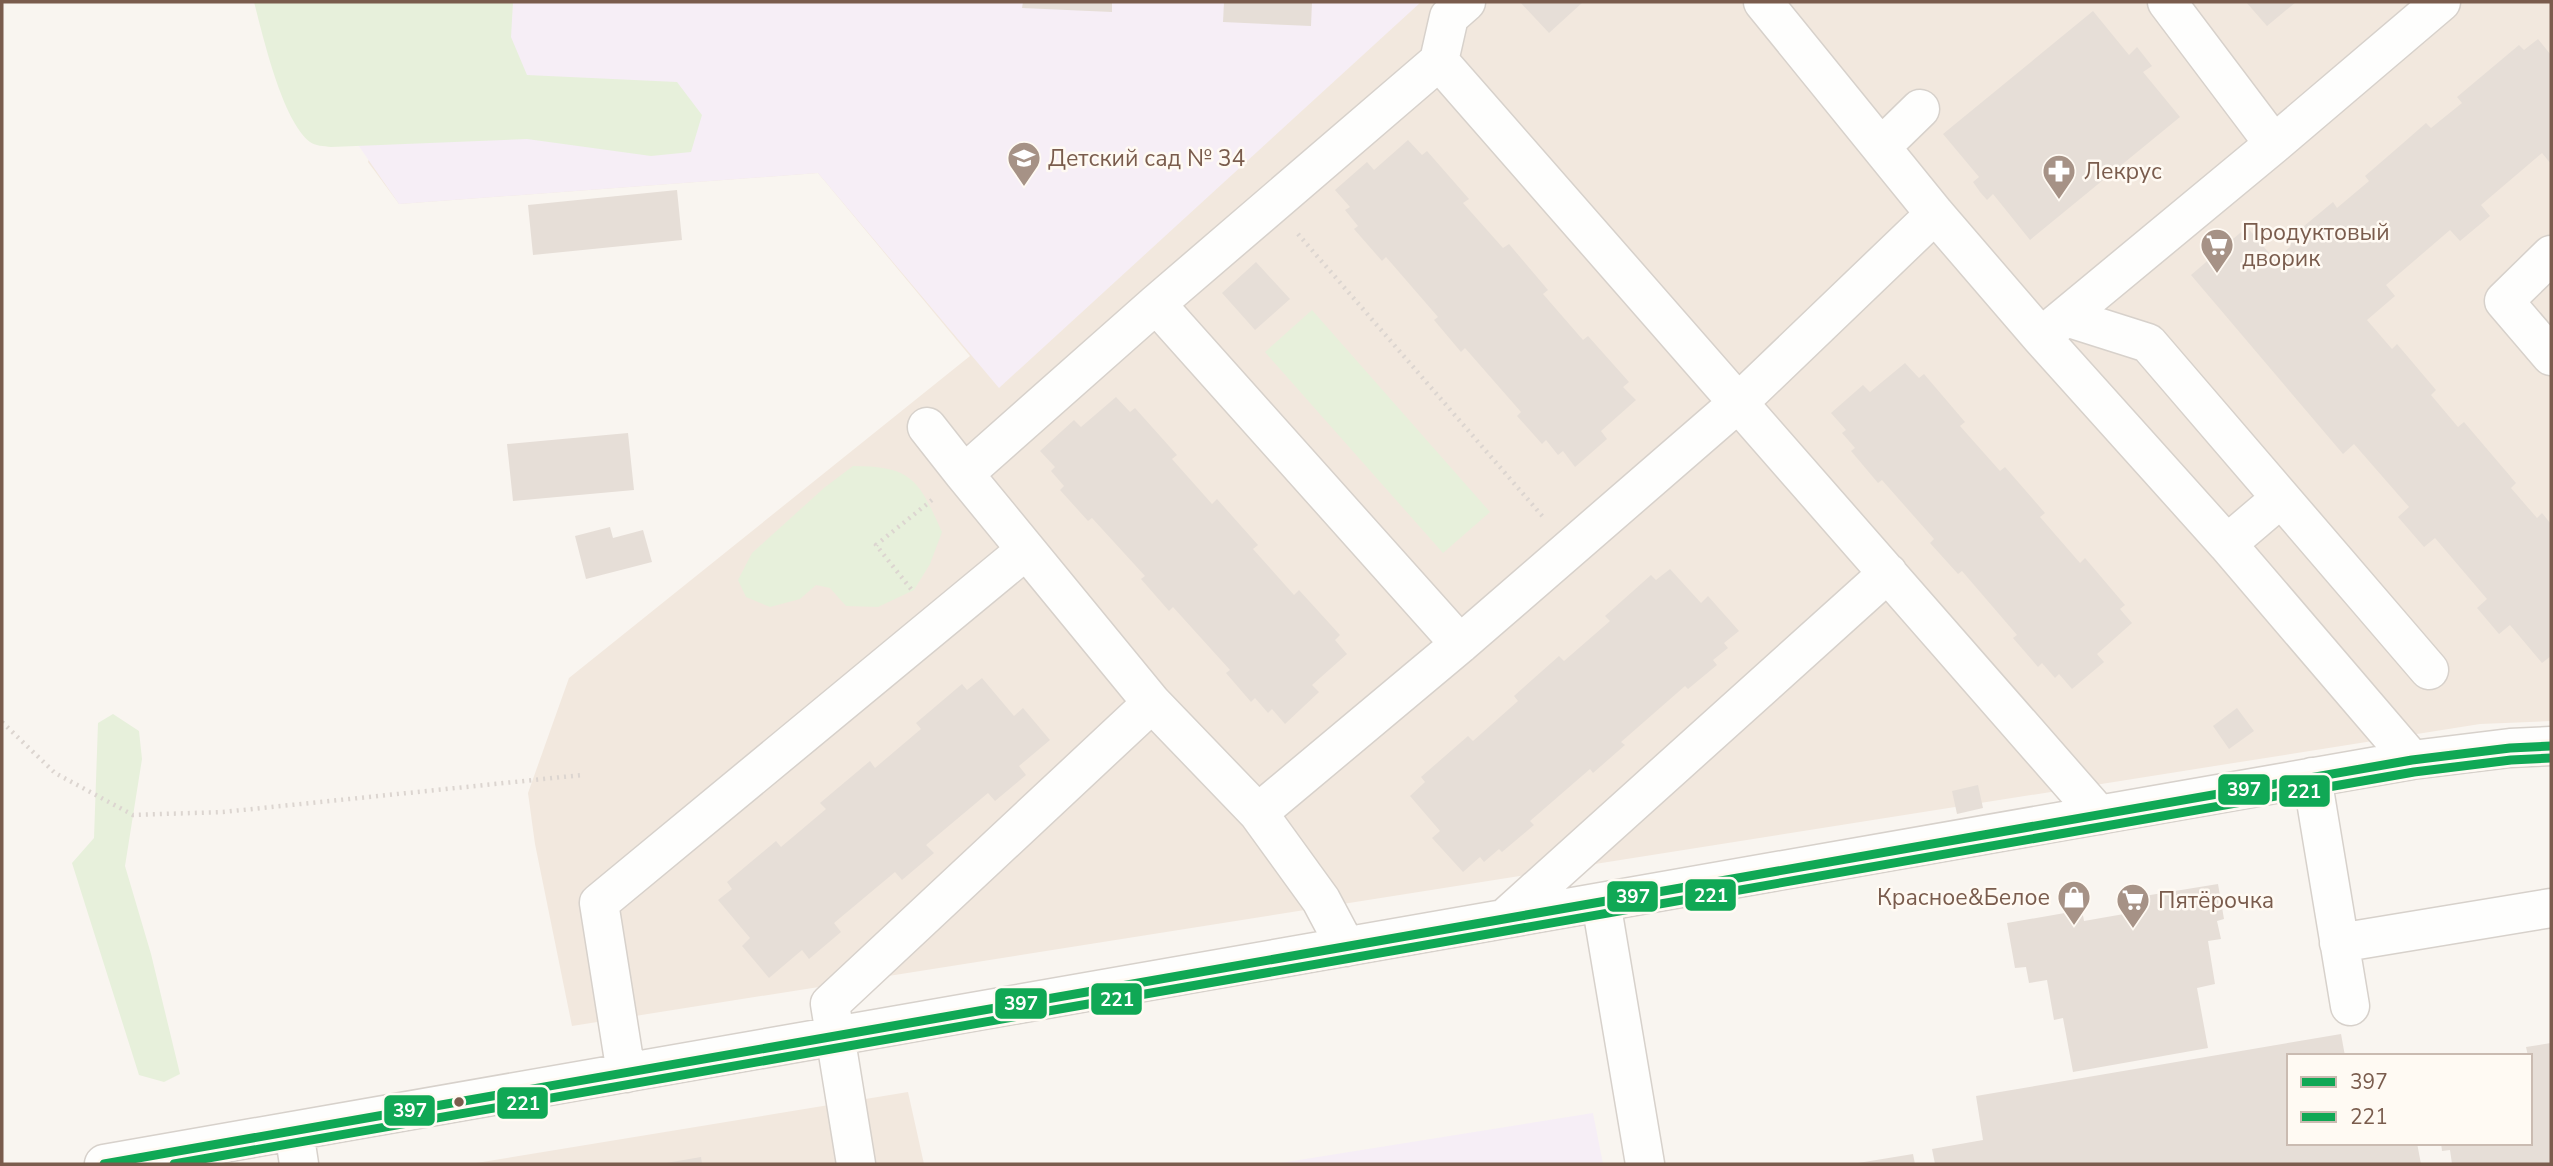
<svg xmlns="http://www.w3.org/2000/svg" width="2553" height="1166" font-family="'Nunito Sans',sans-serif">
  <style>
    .residential { fill: #f2e8de }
    .education { fill: #f6eef6 }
    .green { fill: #e7f0db }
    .building { fill: #e6ded7 }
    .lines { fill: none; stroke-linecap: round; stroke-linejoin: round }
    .minor-casing { stroke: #d7d1cb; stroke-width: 41 }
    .path { stroke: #dcd5d0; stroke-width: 4.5; stroke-dasharray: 2 5; stroke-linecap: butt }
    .minor { stroke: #fefefd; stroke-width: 38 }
    .bus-1-casing { stroke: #fffaf3; stroke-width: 14 }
    .bus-2-casing { stroke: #fffaf3; stroke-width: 14 }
    .bus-1 { stroke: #10a855; stroke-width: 9 }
    .bus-2 { stroke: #10a855; stroke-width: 9 }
    .bus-dot { fill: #7a5c4d; stroke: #fffaf3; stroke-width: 2.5 }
    .labels { text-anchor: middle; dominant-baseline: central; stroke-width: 5; stroke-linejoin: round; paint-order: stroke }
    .poi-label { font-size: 23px; fill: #7a5c4d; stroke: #fffaf3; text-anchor: start }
    .line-badge { stroke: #fffaf3; stroke-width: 2.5 }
    .badge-label { font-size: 19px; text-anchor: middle; font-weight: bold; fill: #fff }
  </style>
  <rect width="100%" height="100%" fill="#f9f5f0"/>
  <!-- residential -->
  <path class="residential" d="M416,2h2135v719l-71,3 -1908,302 -37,-182 -7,-51 41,-115 401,-322 -152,-183 -419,31 -31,-42z
    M908,1092l16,72h-454z"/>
  <!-- education -->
  <path class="education" d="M416,2h1005l-422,386 -181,-215 -419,31 -88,-127z
    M1593,1113l10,51h-329z"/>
  <!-- green -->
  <path class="green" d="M254,2h259l-2,35 16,38 150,7 25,33 -11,37 -40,4 -124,-17 -196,8c-7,-1 -16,-1 -21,-5 -28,-22 -47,-106 -56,-140z
    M1312,310l178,202 -47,41 -178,-201z
    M853,466c60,0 66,15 89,66l-12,32 -16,26 -36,17 -32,-1 -16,-18 -14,-3 -16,14 -30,8 -24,-10 -8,-17 14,-27 72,-65z
    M113,714l26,17 3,28 -17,107 26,88 29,120 -16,8 -25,-7 -67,-212 22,-25 4,-115z"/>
  <!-- building -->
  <path class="building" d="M1023,2h89v10l-90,-4z
    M1224,2h88l-1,24 -88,-4z
    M1520,2h63l-34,31z
    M2246,2h50l-29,24z
    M2093,11l36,44 8,-8 15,19 -9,6 37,45 -150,123 -37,-46 -6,6 -7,-8 -7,-10 6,-5 -36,-43z
    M2538,39l13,16v109l-9,-11 -61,52 9,11 -30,25 -10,-11 -64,55 9,11 -28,24 25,29 5,-5 39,46 -5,5 27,32 6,-5 52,61 -5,5 26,30 5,-5 9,11v132l-9,7 -32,-38 -11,9 -22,-26 10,-9 -52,-61 -11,9 -26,-30 11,-10 -55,-63 -11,10 -152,-179 56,-48 28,33 16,-14 -5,-5 47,-39 4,6 32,-27 -4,-5 37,-32 24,-21 5,5 31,-25 -5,-6 62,-52 5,5z
    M1408,140l14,15 5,-4 42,48 -6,4 40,45 6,-4 39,46 -5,4 40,46 5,-4 41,46 -6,5 13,13 -35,31 6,8 -32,28 -12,-16 -5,4 -12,-15 -4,4 -25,-28 4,-4 -56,-64 -4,4 -27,-32 4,-3 -52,-60 -4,4 -28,-32 4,-3 -13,-16 5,-3 -15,-17 32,-28 7,8z
    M677,190l5,50 -149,15 -5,-50z
    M1256,262l34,37 -35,31 -33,-37z
    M1905,363l14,15 5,-4 41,48 -5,4 40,45 5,-4 40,46 -5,4 40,46 5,-5 40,47 -5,4 12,14 -35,31 7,8 -32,27 -13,-15 -4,4 -13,-15 -4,4 -25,-29 4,-3 -55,-64 -4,3 -28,-31 4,-4 -52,-59 -4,3 -27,-32 4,-3 -13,-15 4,-3 -15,-17 32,-28 7,7z
    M1116,397l14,15 5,-4 42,47 -5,4 40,45 5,-5 41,46 -5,4 41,46 5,-5 41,45 -5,5 12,14 -35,31 7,7 -34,32 -13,-15 -4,4 -13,-15 -4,4 -25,-29 4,-3 -57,-63 -4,4 -28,-32 4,-3 -53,-58 -4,3 -28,-31 4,-4 -13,-15 4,-4 -15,-16 34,-31 7,7z
    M628,433l6,57 -121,11 -6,-57z
    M610,527l3,11 30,-8 9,32 -66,17 -11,-43z
    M1670,569l31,34 7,-7 31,35 -15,12 4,5 -15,12 4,5 -29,24 -3,-3 -64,56 4,3 -32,28 -3,-4 -60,52 4,4 -32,27 -3,-3 -15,13 -4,-5 -17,15 -31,-34 8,-7 -30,-35 15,-14 -4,-5 47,-41 5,5 45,-40 -4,-5 45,-40 5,5 46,-40 -5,-5 46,-41 5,5z
    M982,678l32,38 9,-8 27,32 -31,26 7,9 -31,26 -7,-8 -62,52 8,8 -32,27 -7,-8 -61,51 7,9 -32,27 -7,-9 -33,28 -27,-32 8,-8 -32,-38 14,-11 -5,-7 49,-41 5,6 45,-38 -6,-6 50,-42 5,7 46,-39 -5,-6 46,-39 5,6z
    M2237,708l17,23 -25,18 -16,-23z
    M1978,785l5,23 -26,6 -5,-23z
    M2218,884l6,35 -7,2 4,18 -13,2 7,43 -18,4 11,60 -135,24 -10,-54 -9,2 -7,-40 -18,3 -3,-16 -11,1 -8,-45 75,-13 2,11 57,-10 -3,-14z
    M2341,1034l4,22h-56v87h128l4,21h-486l-3,-15 51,-9 -7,-44z
    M2551,1043v121h-99l-2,-14 -8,1 -1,-8h89v-87h-2l-2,-9z
    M1913,1154l2,10h-57v-1z
    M701,1157l1,7h-36v-1z"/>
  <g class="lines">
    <defs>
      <path id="minor" d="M1763,2l172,212 106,123 186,207 185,216
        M2167,2l107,142
        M1439,61l10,-44 17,-15
        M1881,147l39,-38
        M2551,255l-47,46 47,55
        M1156,304l304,340
        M2066,317l82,26 281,327
        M2041,337l233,-193 167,-142
        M927,427l37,47
        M2227,544l54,-46
        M2312,777l38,229
        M1258,813l202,-169 278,-241 197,-189
        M1601,902l44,262
        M1504,919l384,-346
        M2339,943l212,-35
        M1346,947l-25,-47 -63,-87 -106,-110 -188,-229 192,-170 283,-243 660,754
        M626,1073l-27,-170 427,-353
        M294,1131l5,33
        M104,1164l2308,-404 98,-12 41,-2
        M856,1164l-26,-160 322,-301"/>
    </defs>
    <!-- minor casing -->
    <use href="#minor" class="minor-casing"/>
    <!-- path -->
    <path class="path" d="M1298,234l246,284
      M911,589l-35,-44 56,-45
      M2,722l53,51 78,42 90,-3 359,-37"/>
    <!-- minor -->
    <use href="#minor" class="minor"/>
    <defs>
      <path id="bus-1" d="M104,1164l2308,-404 98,-12 41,-2"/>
      <path id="bus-2" d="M174,1164l2240,-392 97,-12 40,-2"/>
    </defs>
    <!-- bus-1 casing -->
    <use href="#bus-1" class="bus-1-casing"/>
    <!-- bus-2 casing -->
    <use href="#bus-2" class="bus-2-casing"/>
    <!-- bus-1 -->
    <use href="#bus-1" class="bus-1"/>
    <!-- bus-2 -->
    <use href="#bus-2" class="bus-2"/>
  </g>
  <!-- icons -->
  <defs>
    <symbol id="school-pin" viewBox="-11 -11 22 30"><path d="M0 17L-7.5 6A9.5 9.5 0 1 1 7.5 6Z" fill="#a69286" stroke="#fffaf3"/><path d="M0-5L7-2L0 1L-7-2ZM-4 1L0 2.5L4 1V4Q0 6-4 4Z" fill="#fff"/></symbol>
    <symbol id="pharmacy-pin" viewBox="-11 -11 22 30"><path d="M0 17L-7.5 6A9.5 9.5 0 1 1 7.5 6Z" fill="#a69286" stroke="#fffaf3"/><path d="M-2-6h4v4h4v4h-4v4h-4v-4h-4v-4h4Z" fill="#fff"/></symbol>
    <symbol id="supermarket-pin" viewBox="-11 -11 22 30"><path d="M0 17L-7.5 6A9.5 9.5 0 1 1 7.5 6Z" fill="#a69286" stroke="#fffaf3"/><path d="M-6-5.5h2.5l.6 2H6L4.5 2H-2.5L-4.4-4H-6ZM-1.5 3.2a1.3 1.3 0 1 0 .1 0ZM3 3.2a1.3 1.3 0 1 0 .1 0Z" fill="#fff"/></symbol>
    <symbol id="shop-pin" viewBox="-11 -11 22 30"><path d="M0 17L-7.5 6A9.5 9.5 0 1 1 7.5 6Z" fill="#a69286" stroke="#fffaf3"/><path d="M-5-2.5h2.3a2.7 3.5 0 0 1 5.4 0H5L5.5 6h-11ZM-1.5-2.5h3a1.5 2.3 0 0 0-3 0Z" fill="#fff"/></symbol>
  </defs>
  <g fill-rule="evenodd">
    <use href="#school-pin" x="1005" y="139" width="38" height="52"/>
    <use href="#pharmacy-pin" x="2040" y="152" width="38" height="52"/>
    <use href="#supermarket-pin" x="2198" y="226" width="38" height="52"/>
    <use href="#shop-pin" x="2055" y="878" width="38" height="52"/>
    <use href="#supermarket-pin" x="2114" y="881" width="38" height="52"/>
  </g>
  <!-- markers -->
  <circle class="bus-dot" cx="459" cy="1102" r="6"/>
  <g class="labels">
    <!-- poi labels -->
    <g class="poi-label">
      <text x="1048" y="158">Детский сад № 34</text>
      <text x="2084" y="171">Лекрус</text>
      <text x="2242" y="232">Продуктовый<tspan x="2242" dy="26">дворик</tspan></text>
      <text x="2050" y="897" text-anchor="end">Красное&amp;Белое</text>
      <text x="2158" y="900">Пятёрочка</text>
    </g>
  </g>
  <g class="line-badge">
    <rect x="2217" y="773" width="54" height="33" rx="7" fill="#10a855"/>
    <rect x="2278" y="774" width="53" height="34" rx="7" fill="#10a855"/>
    <rect x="1684" y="878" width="53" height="34" rx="7" fill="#10a855"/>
    <rect x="1606" y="880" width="53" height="33" rx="7" fill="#10a855"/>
    <rect x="1090" y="982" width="53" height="34" rx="7" fill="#10a855"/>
    <rect x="994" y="987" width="54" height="33" rx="7" fill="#10a855"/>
    <rect x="496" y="1086" width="53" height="34" rx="7" fill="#10a855"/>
    <rect x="383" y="1094" width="53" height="33" rx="7" fill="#10a855"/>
  </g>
  <g class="badge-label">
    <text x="2244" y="796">397</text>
    <text x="2304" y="798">221</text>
    <text x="1711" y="902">221</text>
    <text x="1633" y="903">397</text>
    <text x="1117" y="1006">221</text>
    <text x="1021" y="1010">397</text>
    <text x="523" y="1110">221</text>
    <text x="410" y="1117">397</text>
  </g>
  <!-- border -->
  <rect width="2553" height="1166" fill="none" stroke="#7a5c4d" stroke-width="7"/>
  <!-- legend -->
  <rect x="2287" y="1054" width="245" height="91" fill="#fffaf3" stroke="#cabbb1" stroke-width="2"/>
  <rect x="2301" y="1077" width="35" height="10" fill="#10a855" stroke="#cabbb1" stroke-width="2"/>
  <text x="2350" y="1089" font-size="21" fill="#7a5c4d">397</text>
  <rect x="2301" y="1112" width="35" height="10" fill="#10a855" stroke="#cabbb1" stroke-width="2"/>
  <text x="2350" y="1124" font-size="21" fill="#7a5c4d">221</text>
</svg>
